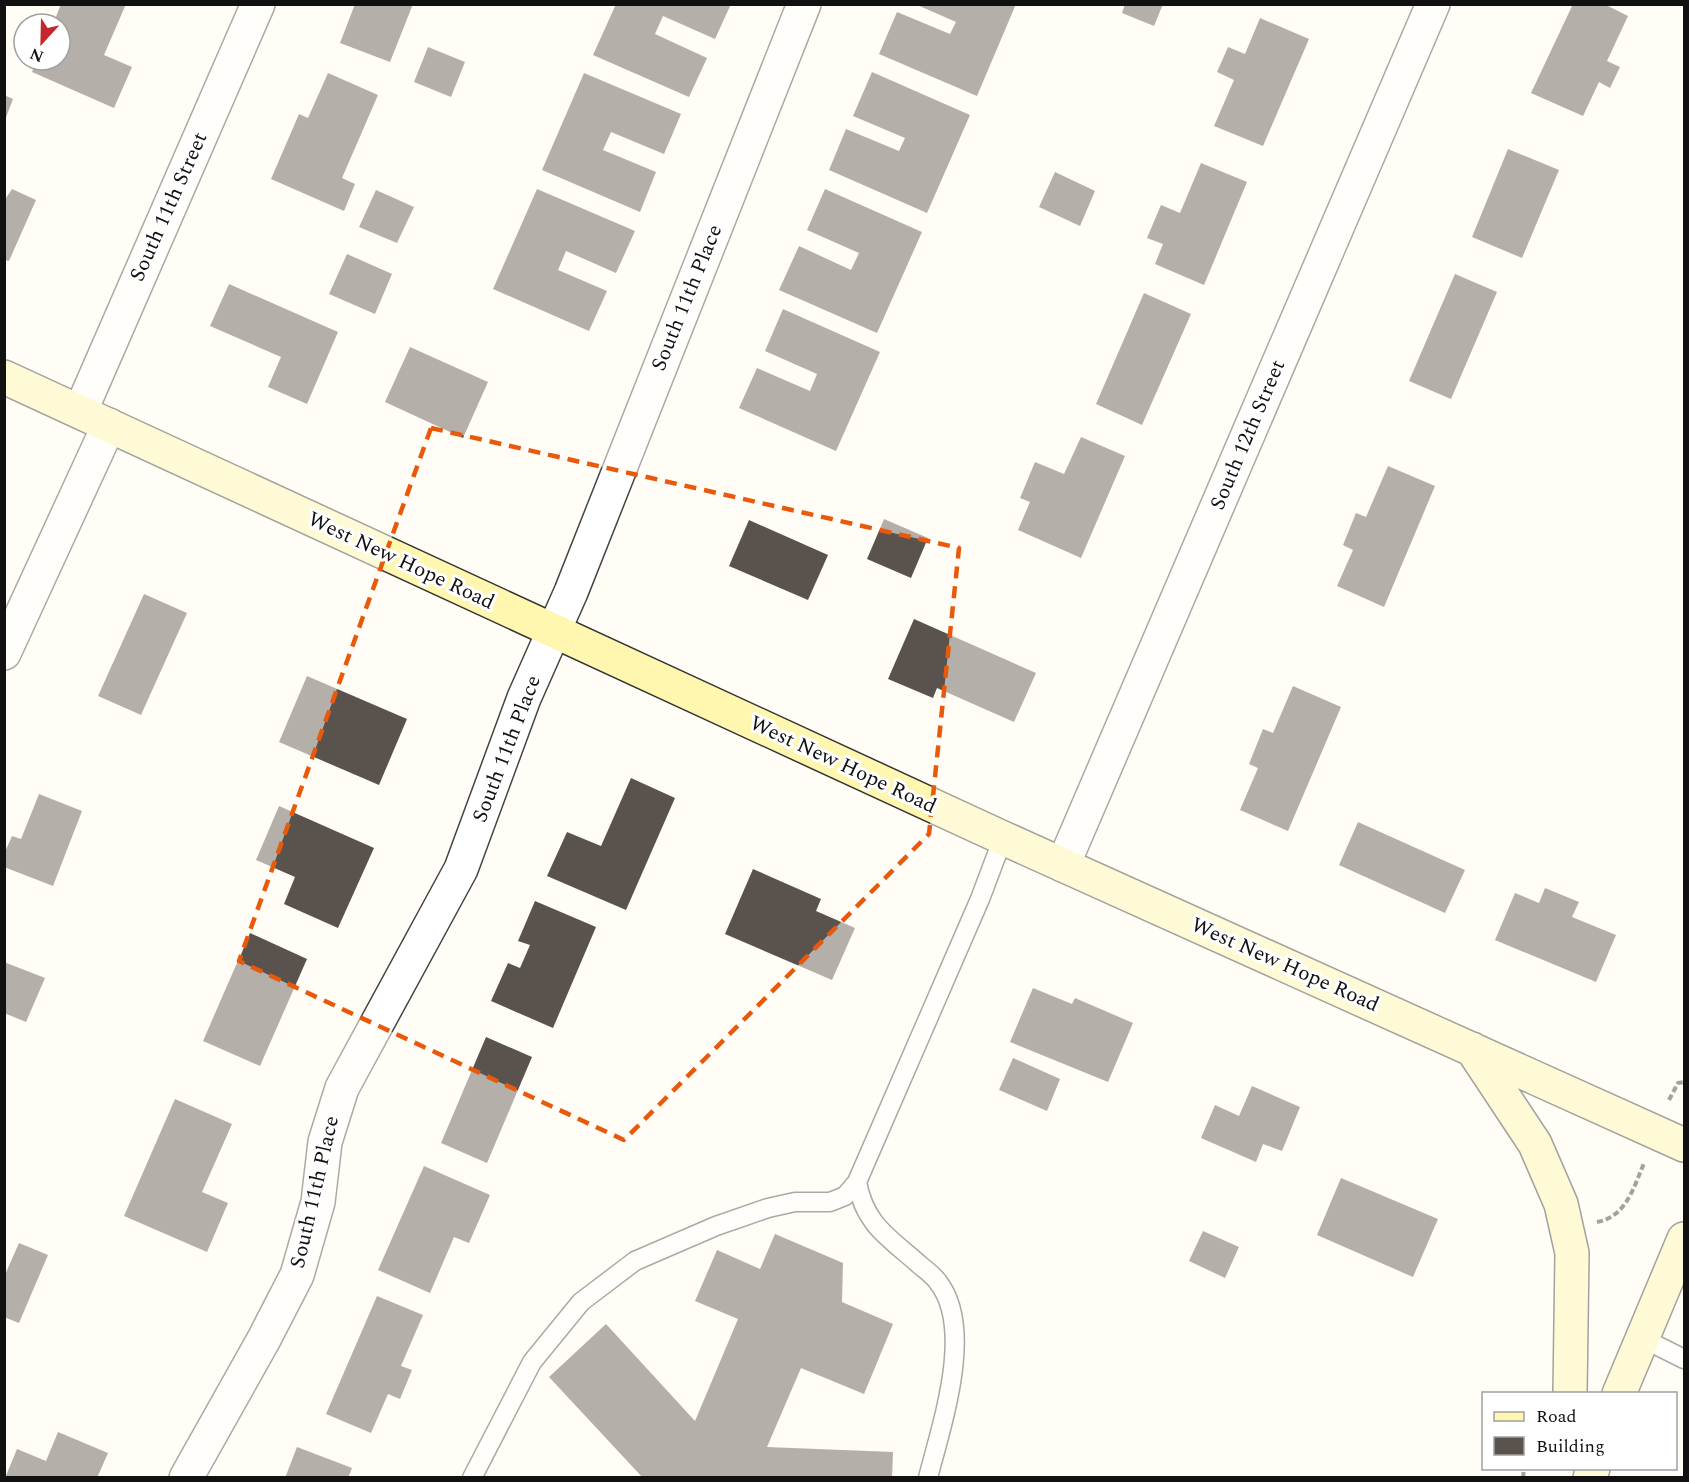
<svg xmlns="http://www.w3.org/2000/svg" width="1689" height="1482" font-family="Spectral,serif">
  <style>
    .building { fill: #5a524d }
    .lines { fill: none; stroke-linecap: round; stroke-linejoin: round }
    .lane-casing { stroke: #444; stroke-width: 21 }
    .street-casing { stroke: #444; stroke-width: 36 }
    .secondary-casing { stroke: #333; stroke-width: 36 }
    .path { stroke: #333; stroke-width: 4; stroke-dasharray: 6 3; stroke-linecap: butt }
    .lane { stroke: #fff; stroke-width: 18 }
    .street { stroke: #fff; stroke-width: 33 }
    .secondary { stroke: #fff6b0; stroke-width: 33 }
    .marked { fill: none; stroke: #e8590c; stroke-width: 4.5; stroke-dasharray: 12 8; stroke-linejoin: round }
    .labels { text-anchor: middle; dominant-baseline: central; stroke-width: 6; stroke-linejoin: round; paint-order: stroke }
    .street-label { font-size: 21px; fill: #111; stroke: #fff }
  </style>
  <rect width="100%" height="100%" fill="#fffdf5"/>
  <!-- building -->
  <path class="building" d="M61,4h65l-22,51 28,12 -18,41 -82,-36 5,-12h23v-36h-7z
    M355,4h58l-23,58 -50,-19z
    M616,4h115l-16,35 -52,-23 -8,18 52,24 -18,39 -96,-42z
    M915,4h101l-39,92 -98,-42 18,-42 53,22 6,-12z
    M1125,4h38l-9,22 -32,-13z
    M1573,4h31l24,12 -21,45 13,6 -10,21 -11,-6 -16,34 -52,-23z
    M1260,18l49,21 -46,107 -49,-20 20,-46 -17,-8 11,-25 17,7z
    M428,47l37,15 -14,35 -37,-15z
    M872,72l98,43 -43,98 -98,-43 17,-41 53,22 6,-13 -52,-22z
    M328,73l50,22 -36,83 13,6 -11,27 -73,-32 28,-65 9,4z
    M584,73l97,41 -17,40 -53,-22 -8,18 53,22 -16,40 -98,-42z
    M4,95l9,4 -8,21h-1z
    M1508,149l51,21 -37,88 -50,-21z
    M1201,163l46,19 -43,103 -49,-21 8,-20 -16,-6 14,-33 19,8z
    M1055,172l40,19 -15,35 -41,-19z
    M12,189l24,11 -27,61 -5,-1v-59z
    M537,189l98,42 -19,42 -50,-22 -8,19 49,21 -18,40 -96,-42z
    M825,189l97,43 -45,101 -98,-43 20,-44 52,24 8,-17 -52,-23z
    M376,190l38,17 -17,36 -38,-16z
    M347,254l45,20 -17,40 -46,-20z
    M1455,274l42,18 -46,107 -42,-18z
    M229,284l109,48 -31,72 -39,-17 13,-30 -71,-31z
    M1144,293l47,21 -49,111 -46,-21z
    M783,309l97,43 -44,99 -97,-43 18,-40 53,23 7,-17 -52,-23z
    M410,347l78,35 -25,56 -78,-36z
    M1081,437l44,19 -44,102 -63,-28 12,-28 -10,-4 15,-36 29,12z
    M1388,466l47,20 -51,121 -47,-21 16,-36 -10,-5 13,-32 10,4z
    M884,519l44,19 -17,40 -44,-19z
    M749,520l79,35 -20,45 -79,-34z
    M144,594l43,19 -46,102 -43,-19z
    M914,619l122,54 -22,49 -77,-34 -4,10 -45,-19z
    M307,676l100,43 -28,66 -100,-43z
    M1293,686l48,21 -53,124 -48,-21 18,-42 -9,-4 14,-35 10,4z
    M631,778l44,20 -49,112 -79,-34 20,-44 34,14z
    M39,794l43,17 -29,75 -49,-19v-13l8,-18 9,3z
    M279,806l95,42 -36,80 -54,-24 11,-27 -39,-17z
    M1358,822l107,48 -20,43 -106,-48z
    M753,869l68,30 -5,12 39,17 -23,52 -107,-46z
    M1545,888l34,14 -7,15 44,18 -20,47 -101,-42 20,-47 24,10z
    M535,901l61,26 -43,101 -62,-27 17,-38 12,5 10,-23 -12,-4z
    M250,933l57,26 -47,107 -57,-25z
    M4,962l41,16 -19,44 -22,-9z
    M1033,988l39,16 3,-6 58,25 -25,59 -98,-40z
    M486,1037l46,20 -45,106 -46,-20z
    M1013,1058l47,21 -13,32 -48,-21z
    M1252,1086l48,21 -18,44 -19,-7 -7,18 -55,-24 14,-33 24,11z
    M175,1099l57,25 -30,68 26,11 -21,49 -83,-36z
    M424,1166l66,29 -21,48 -15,-6 -24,56 -52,-23z
    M1341,1178l97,41 -25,58 -96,-42z
    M1203,1231l36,16 -14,31 -36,-17z
    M775,1234l68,29 -1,39 51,22 -29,70 -63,-26 -34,79 126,5 -1,26h-249l-94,-101 57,-53 89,97 43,-102 -43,-18 22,-51 43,19z
    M19,1243l29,12 -29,68 -15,-6v-40z
    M377,1296l46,19 -22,51 11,4 -12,29 -12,-5 -17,39 -45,-19z
    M58,1432l50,21 -11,25h-92l12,-29 29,12z
    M297,1447l55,21 -4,10h-63z"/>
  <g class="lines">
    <defs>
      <path id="lane" d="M857,1182c8,44 33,56 64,84 6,5 13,10 17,16 37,47 3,144 -10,196
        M1642,1338l42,21
        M472,1478l60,-116 49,-60 54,-41 81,-35 52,-18 27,-6h35l15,-6 12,-14 123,-283 23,-61"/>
      <path id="street" d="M81,410l177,-406
        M4,653l105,-228
        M1063,865l370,-861
        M186,1478l78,-139 33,-64 21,-73 7,-60 17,-54 119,-219 63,-171 47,-106 233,-588"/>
      <path id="secondary" d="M4,377l999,461 681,307
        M1472,1049l63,95 26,60 11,49 -2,141
        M1619,1394l65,-155
        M1590,1478l3,-10"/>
    </defs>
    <!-- lane casing -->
    <use href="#lane" class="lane-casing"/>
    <!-- street casing -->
    <use href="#street" class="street-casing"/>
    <!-- secondary casing -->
    <use href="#secondary" class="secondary-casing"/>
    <!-- path -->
    <path class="path" d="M1669,1100l9,-17 6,-1
      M1597,1222c29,-5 37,-35 47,-59
      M1523,1478l1,-10"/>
    <!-- lane -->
    <use href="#lane" class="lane"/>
    <!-- street -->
    <use href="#street" class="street"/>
    <!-- secondary -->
    <use href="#secondary" class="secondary"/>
  </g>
  <!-- marked area -->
  <path d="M0 0H1689V1482H0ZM431,428l528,120 -30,286 -305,306 -385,-179z" fill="#fffdf5" fill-opacity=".55" fill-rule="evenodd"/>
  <path class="marked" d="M431,428l528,120 -30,286 -305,306 -385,-179z"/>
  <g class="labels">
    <!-- street labels -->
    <g class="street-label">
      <text transform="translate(169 207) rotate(-66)">South 11th Street</text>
      <text transform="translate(687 298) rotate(-68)">South 11th Place</text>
      <text transform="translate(1248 435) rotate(-67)">South 12th Street</text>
      <text transform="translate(401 561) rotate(25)">West New Hope Road</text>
      <text transform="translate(507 749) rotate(-69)">South 11th Place</text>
      <text transform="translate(843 765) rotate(25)">West New Hope Road</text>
      <text transform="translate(1285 965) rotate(24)">West New Hope Road</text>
      <text transform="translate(315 1192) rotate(-77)">South 11th Place</text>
    </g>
  </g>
  <!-- border -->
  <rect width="1689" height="1482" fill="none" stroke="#111111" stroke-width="12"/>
  <!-- legend -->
  <rect x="1482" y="1392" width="195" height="78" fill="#ffffff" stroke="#a0a0a0" stroke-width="1.5"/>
  <rect x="1494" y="1412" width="30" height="9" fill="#fff6b0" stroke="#a0a0a0" stroke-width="1.5"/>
  <text x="1536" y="1422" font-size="18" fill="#111111">Road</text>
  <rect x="1494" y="1437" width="30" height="18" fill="#5a524d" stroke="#a0a0a0" stroke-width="1.5"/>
  <text x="1536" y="1452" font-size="18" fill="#111111">Building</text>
  <!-- north arrow -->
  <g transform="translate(42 42) rotate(202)"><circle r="28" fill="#ffffff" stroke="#a0a0a0" stroke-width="1.5"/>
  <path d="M0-4.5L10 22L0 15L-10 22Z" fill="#c4262e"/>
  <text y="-9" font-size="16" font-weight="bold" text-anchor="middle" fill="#111111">N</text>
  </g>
</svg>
